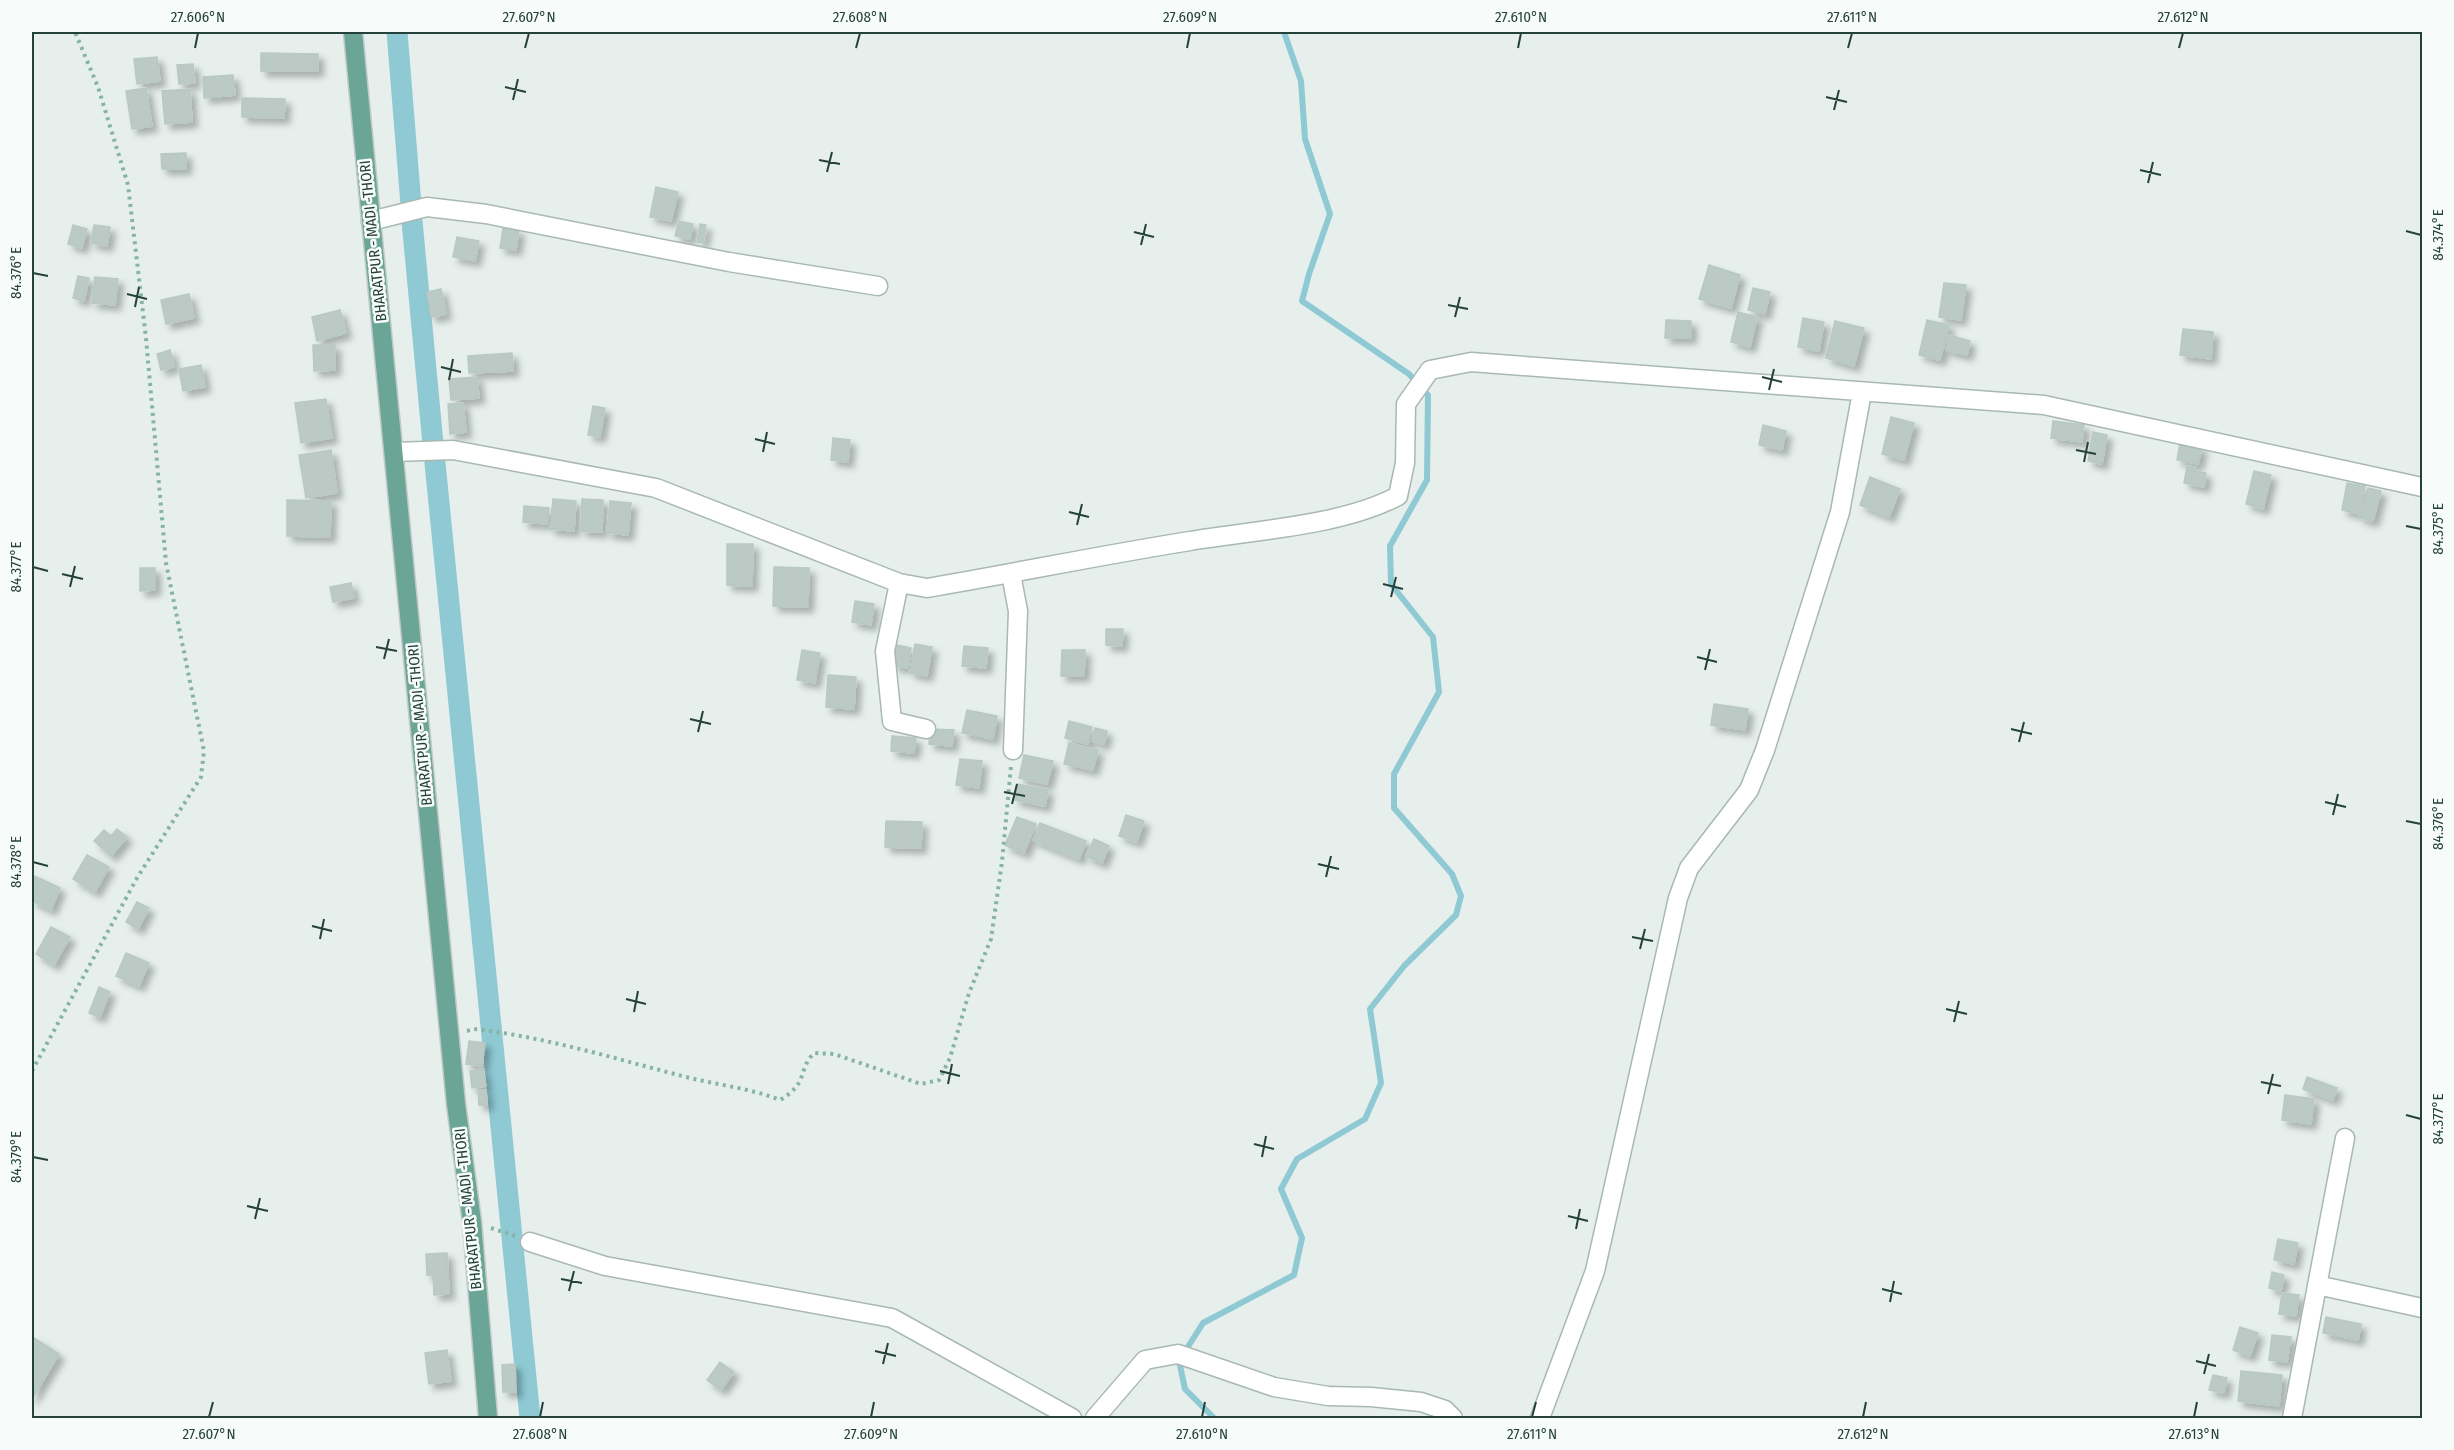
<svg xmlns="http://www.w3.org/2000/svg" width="2454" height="1450" font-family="'Fira Sans Condensed',sans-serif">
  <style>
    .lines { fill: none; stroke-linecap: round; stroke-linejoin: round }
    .stream { stroke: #8ec9d4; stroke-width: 6 }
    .canal { stroke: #8ec9d4; stroke-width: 21 }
    .building { fill: #bbcac4; stroke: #b8c9c2; stroke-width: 1.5; filter: url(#shadow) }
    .minor-casing { stroke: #a8b8b2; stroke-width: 21 }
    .major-casing { stroke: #c2cac8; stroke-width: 21 }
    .path { stroke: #86b3a5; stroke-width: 4; stroke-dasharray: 3 4.5; stroke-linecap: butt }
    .minor { stroke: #fff; stroke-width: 18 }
    .major { stroke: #6aa596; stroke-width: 18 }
    .ticks { fill: none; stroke: #24423a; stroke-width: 2 }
    .labels { text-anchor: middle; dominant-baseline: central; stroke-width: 5; stroke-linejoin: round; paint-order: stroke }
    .street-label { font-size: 15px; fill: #24423a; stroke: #f7fbf9 }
    .neatline { fill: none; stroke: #24423a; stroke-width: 2 }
    .ticks-label { font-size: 15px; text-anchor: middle; fill: #24423a }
  </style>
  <defs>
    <filter id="shadow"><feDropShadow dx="5.5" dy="5.5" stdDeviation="3" flood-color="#0004"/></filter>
  </defs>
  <rect width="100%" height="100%" fill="#e6efeb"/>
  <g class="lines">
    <!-- stream -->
    <path class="stream" d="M1214,1418l-29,-29 -6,-28 24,-38 91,-48 8,-37 -21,-49 16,-30 68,-40 16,-36 -11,-74 34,-43 52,-51 5,-19 -9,-22 -58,-66v-34l45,-82 -6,-55 -42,-53 -1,-38 37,-66 1,-85 -19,-21 -107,-73 7,-27 21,-60 -25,-75 -4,-58 -17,-49"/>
    <!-- canal -->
    <path class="canal" d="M397,32l14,173
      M412,221l21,223
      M435,463l95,955"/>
  </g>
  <!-- building -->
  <path class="building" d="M261,53l57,1v17h-57z
    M157,57l3,24 -23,3 -3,-25z
    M193,64l2,19 -16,1 -2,-19z
    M233,75l2,20 -31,3 -1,-21z
    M146,88l6,38 -20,3 -6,-38z
    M190,89l2,33 -27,2 -3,-33z
    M242,98l43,1 -1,19 -42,-1z
    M186,153v16h-24l-1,-15z
    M656,187l22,5 -7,29 -21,-4z
    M679,221l14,3 -3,15 -15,-3z
    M700,224l6,1 -3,18 -6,-1z
    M73,225l14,4 -5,19 -14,-4z
    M94,225l16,2 -3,19 -16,-3z
    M503,228l16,2 -3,20 -16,-2z
    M457,237l22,4 -4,20 -22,-4z
    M1709,265l31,10 -9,33 -32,-9z
    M78,276l11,2 -5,23 -11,-3z
    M95,277l23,2 -3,26 -23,-2z
    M1944,283l22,2 -5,35 -22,-3z
    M1753,288l17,4 -5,22 -17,-4z
    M441,289l5,25 -15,3 -4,-25z
    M189,294l5,24 -28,6 -5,-24z
    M340,310l6,23 -29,8 -5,-24z
    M1738,312l19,5 -7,30 -19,-5z
    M1803,318l21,4 -5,29 -21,-4z
    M1666,320l25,1v17h-26z
    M1927,320l22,5 -9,35 -21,-5z
    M1835,321l29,7 -10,38 -28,-8z
    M2183,329l30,3 -2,27 -31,-4z
    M1949,335l21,6 -3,14 -21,-5z
    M313,345h22v25l-21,1z
    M170,350l4,17 -13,3 -4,-16z
    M512,353l1,18 -44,2 -1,-17z
    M201,365l4,22 -22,4 -4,-22z
    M477,377l2,21 -28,2 -2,-21z
    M326,399l6,39 -31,5 -6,-40z
    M463,403l3,29 -16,2 -2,-30z
    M593,406l12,2 -5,29 -12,-2z
    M1891,417l23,6 -10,37 -22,-6z
    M2053,421l31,4 -2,17 -31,-4z
    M1763,425l23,6 -4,19 -23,-5z
    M2093,432l14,3 -5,29 -14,-3z
    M833,438l17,2 -2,22 -17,-2z
    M2180,443l22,4 -4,17 -21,-4z
    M331,450l6,43 -31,5 -7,-43z
    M2187,466l8,1v4l11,2 -2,14 -20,-4z
    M2254,471l17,4 -8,34 -17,-5z
    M1870,477l30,12 -11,28 -29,-12z
    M2347,483l18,3 -6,28 -17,-4z
    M2368,488l13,3 -8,30 -13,-3z
    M553,499l23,2 -2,30 -24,-2z
    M582,499l21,1 -1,32 -21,-1z
    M287,500l44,1 -1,36 -43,-1z
    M610,501l21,2 -3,32 -21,-2z
    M524,506l25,2 -2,16 -24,-2z
    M727,544h26l-1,42 -25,-1z
    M774,567l35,1 -1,39 -35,-1z
    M140,568h15v22l-15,1z
    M351,583l3,15 -21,4 -3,-15z
    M855,601l19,3 -3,21 -19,-3z
    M1106,629h17l-1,17 -16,-1z
    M915,644l17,3 -5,29 -17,-3z
    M897,645l14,3 -3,20 -15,-2z
    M964,646l24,2 -2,20 -24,-2z
    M802,650l18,3 -5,30 -18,-3z
    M1062,650h23l-1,26h-23z
    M828,675l28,2 -2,32 -28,-2z
    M1714,704l34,5 -3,21 -34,-5z
    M967,710l30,6 -4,23 -31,-6z
    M1069,721l23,6 -4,17 -23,-6z
    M1095,728l12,3 -3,13 -12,-3z
    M930,729l24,1 -2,16 -23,-2z
    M892,736l24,2 -2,15 -23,-2z
    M1069,743l29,7 -5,20 -29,-6z
    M1024,755l29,6 -6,23 -28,-6z
    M960,759l22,2 -3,27 -23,-3z
    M1017,784l31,6 -3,16 -31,-6z
    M1126,815l18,6 -7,21 -18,-6z
    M1017,817l19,7 -12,29 -19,-8z
    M886,821l36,1 -1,26 -36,-1z
    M1040,823l46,18 -7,18 -46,-19z
    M117,829l10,8 -16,19 -17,-15 10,-11 7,6z
    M1094,839l15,7 -7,17 -16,-7z
    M87,855l22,12 -14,25 -22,-13z
    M32,875l28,13 -9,22 -19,-9z
    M137,902l12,6 -11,21 -12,-7z
    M51,927l19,10 -16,28 -18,-11z
    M126,953l23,10 -10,23 -23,-10z
    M99,987l11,5 -10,25 -11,-4z
    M469,1041l16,2 -3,23 -16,-2z
    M483,1069l3,17 -14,2 -2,-17z
    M2307,1077l30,11 -4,12 -30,-11z
    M478,1090h8l1,15h-8z
    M2285,1095l29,4 -3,25 -29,-4z
    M2278,1239l20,4 -4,21 -20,-4z
    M447,1253l2,41 -15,1 -1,-20h-6l-1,-21z
    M2272,1272l12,3 -3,16 -12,-3z
    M2282,1293l17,2 -3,21 -17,-2z
    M2326,1317l35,7 -3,16 -35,-7z
    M2240,1327l18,6 -8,23 -17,-6z
    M2272,1335l19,2 -4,25 -18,-2z
    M34,1338l25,16 -27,45v-56z
    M447,1350l4,31 -22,3 -4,-31z
    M720,1362l14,10 -13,18 -14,-10z
    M515,1364l1,28h-13l-1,-27z
    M2241,1371l41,4 -3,31 -41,-5z
    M2213,1375l14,3 -3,15 -15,-3z"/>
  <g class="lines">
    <defs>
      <path id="minor" d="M371,221l56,-14 59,7 243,48 149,24
        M394,452l59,-2 203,38 243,95 28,5c88,-15 175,-33 263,-47 65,-11 151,-15 208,-45l7,-33 1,-59 24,-34 41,-8 573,43 378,82
        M1011,574l7,37 -5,139
        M899,583l-14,68 7,70 34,8
        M530,1242l75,24 287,52 180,100
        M2317,1285l105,23
        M1095,1418l50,-58 33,-6 96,33 54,9 43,1 50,5 24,8 8,8
        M1540,1418l55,-147 83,-373 11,-30 60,-78 16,-40 75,-238 22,-120
        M2292,1418l53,-280"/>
      <path id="major" d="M353,32l103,1072 16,118 16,196"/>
    </defs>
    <!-- minor casing -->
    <use href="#minor" class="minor-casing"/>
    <!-- major casing -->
    <use href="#major" class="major-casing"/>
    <!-- path -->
    <path class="path" d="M467,1031l7,-2c72,8 142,30 212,48 31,8 64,11 94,23 29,-17 17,-29 34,-47l20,1 87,30 18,-4 11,-22 19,-65 22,-54 11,-77 9,-96
      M32,1071l105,-193 64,-101 3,-26 -38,-188 -20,-225 -18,-153 -30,-98 -23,-55
      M491,1228l24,8"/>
    <!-- minor -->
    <use href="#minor" class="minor"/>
    <!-- major -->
    <use href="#major" class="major"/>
  </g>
  <!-- ticks -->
  <path class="ticks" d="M195,48l3,-15M525,48l4,-15M856,48l4,-15M1187,48l3,-15M1518,48l3,-15M1848,48l4,-15M2179,48l4,-15M505,87l21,5M1826,97l21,5M513,100l5,-21M1834,110l5,-20M819,160l21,4M2140,170l21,5M827,172l5,-20M2148,183l5,-21M2406,231l15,4M1134,232l20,5M1141,245l5,-21M33,273l15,3M127,294l20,5M1448,305l20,4M135,307l4,-20M1455,317l5,-20M441,367l20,5M1762,377l20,5M449,380l4,-21M1769,390l5,-21M755,439l20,5M2076,450l20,4M763,452l4,-20M2084,462l4,-20M1069,512l20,5M1077,525l5,-21M2406,526l15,3M33,567l15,4M62,574l21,5M1383,584l20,5M70,587l5,-21M1391,597l5,-20M376,647l21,4M1697,657l20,5M384,659l5,-20M1705,670l5,-21M690,719l21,5M2011,729l21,5M698,732l5,-21M2019,742l5,-20M1004,792l21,4M2325,802l21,5M1012,804l5,-20M2333,815l5,-21M2406,821l15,3M33,862l15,4M1318,864l21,5M1326,877l5,-21M312,926l20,5M1632,937l21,4M320,939l4,-20M1640,949l5,-20M626,999l20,5M1946,1009l21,5M634,1012l4,-21M1954,1022l5,-21M940,1071l20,5M2261,1082l20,4M948,1084l4,-20M2268,1094l5,-20M2406,1115l15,4M1254,1144l20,5M33,1157l15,3M1262,1157l4,-21M247,1206l21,5M1568,1216l20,5M255,1219l5,-21M1576,1229l4,-20M561,1279l21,4M1882,1289l20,5M569,1291l5,-20M1890,1302l4,-21M875,1351l21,5M2196,1361l20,5M883,1364l5,-21M2204,1374l5,-20M209,1417l4,-15M540,1417l3,-15M871,1417l3,-15M1202,1417l3,-15M1532,1417l4,-15M1863,1417l3,-15M2194,1417l3,-15"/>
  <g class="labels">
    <!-- street labels -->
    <g class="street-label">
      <text transform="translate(373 241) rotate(-96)">BHARATPUR - MADI -THORI</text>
      <text transform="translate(420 725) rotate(-95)">BHARATPUR - MADI -THORI</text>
      <text transform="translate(468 1209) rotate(-96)">BHARATPUR - MADI -THORI</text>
    </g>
  </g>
  <!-- border -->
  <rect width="2454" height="1450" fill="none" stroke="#f7fbf9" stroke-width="66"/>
  <rect x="33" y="33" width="2388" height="1384" class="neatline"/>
  <g class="ticks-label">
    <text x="198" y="22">27.606°N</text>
    <text x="529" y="22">27.607°N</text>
    <text x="860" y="22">27.608°N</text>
    <text x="1190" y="22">27.609°N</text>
    <text x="1521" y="22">27.610°N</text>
    <text x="1852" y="22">27.611°N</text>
    <text x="2183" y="22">27.612°N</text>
    <text transform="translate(2438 235) rotate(-90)" y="5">84.374°E</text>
    <text transform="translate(16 273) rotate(-90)" y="5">84.376°E</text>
    <text transform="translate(2438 529) rotate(-90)" y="5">84.375°E</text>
    <text transform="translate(16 567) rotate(-90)" y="5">84.377°E</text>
    <text transform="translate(2438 824) rotate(-90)" y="5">84.376°E</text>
    <text transform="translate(16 862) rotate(-90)" y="5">84.378°E</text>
    <text transform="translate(2438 1119) rotate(-90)" y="5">84.377°E</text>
    <text transform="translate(16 1157) rotate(-90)" y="5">84.379°E</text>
    <text x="209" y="1439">27.607°N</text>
    <text x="540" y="1439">27.608°N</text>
    <text x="871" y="1439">27.609°N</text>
    <text x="1202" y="1439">27.610°N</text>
    <text x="1532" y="1439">27.611°N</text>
    <text x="1863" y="1439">27.612°N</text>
    <text x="2194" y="1439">27.613°N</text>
  </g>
</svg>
